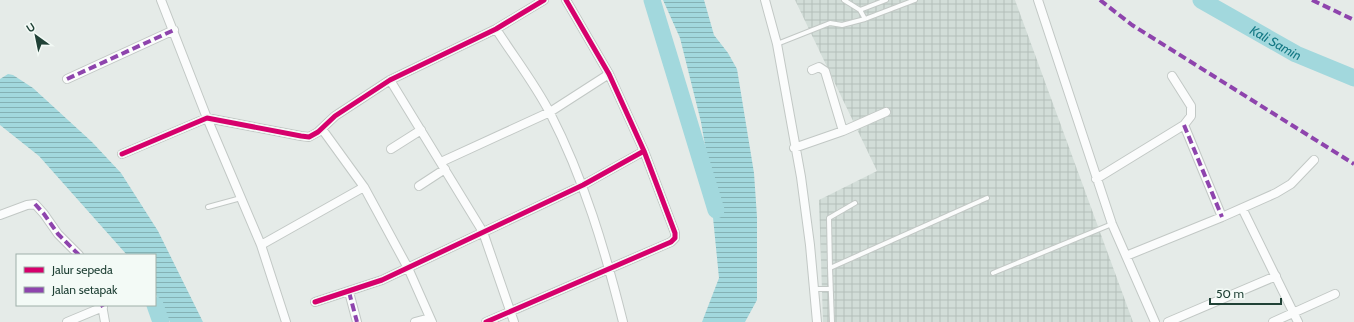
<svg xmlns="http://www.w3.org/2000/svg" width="1354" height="322" font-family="Cabin,sans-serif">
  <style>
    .industrial { fill: url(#industrial-grid) }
    .water { fill: url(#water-rules) }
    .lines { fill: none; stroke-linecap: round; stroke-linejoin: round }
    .river { stroke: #a2d8dd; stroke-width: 17 }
    .lane-casing { stroke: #c2c8c5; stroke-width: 6 }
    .street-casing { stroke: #c2c8c5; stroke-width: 10 }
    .lane { stroke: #fbfcfc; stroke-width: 4 }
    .street { stroke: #fbfcfc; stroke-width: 8 }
    .quiet { stroke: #8e44ad; stroke-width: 4; stroke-dasharray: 8 4; stroke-linecap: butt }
    .cycleway-casing { stroke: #f3faf6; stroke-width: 8 }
    .cycleway { stroke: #d6006c; stroke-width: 5 }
    .labels { text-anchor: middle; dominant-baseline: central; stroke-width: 3.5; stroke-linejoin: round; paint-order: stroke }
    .water-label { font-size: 13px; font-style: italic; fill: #137884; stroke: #f3faf6 }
  </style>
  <defs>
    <pattern id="industrial-grid" width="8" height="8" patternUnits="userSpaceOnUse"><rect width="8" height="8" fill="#d2ddd8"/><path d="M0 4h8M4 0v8" fill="none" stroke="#b4bfba"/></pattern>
    <pattern id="water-rules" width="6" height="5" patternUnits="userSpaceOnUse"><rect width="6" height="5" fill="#a2d8dd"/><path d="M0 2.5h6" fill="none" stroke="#84b1b4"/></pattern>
  </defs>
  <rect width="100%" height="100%" fill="#e5ebe8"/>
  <!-- industrial -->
  <path class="industrial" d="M795,0h220l118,322h-310l-4,-122 58,-29z"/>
  <!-- water -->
  <path class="water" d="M663,0h41l10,35 14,18 9,16 17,104 3,44v83l-12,22h-43l17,-44 -12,-121 -6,-35 -21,-84z
    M8,74l5,1 20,13 59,54 29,31 37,58 45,91h-33l-15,-29v-38h-28l-88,-99 -39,-31v-46z"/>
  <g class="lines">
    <!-- river -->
    <g class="river">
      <path d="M652,0l64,210"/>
      <path id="s1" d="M1201,0l95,54 58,24"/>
      <path d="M155,305l6,17"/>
    </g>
    <defs>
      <path id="lane" d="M844,0l16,10 5,9
        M860,10l26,-10
        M777,44l53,-21 12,2 23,-6 50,-19
        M855,203l-26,15 1,50 157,-70
        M208,207l33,-9
        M830,268l2,54
        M993,273l119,-49
        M814,289h16"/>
      <path id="street" d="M161,0l46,118 54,127 25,77
        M765,0l12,44 24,133 9,68 7,77
        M1038,0l74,224 43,98
        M496,29c18,28 39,55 54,84 34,66 55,137 73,209
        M812,70l7,-3 6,4 18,60
        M67,79l107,-49
        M390,80l93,152 31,90
        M1184,125l38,92
        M322,129l42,58 44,81 24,54
        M794,148l49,-17 43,-19
        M391,149l30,-19
        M122,154l85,-36 94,18 8,1 9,-5 17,-16 55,-36 106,-51 48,-29
        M441,162l109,-50 59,-38
        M1096,179l88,-54 7,-9v-10l-19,-30
        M419,186l26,-17
        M1242,208l56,114
        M0,215l27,-10 8,-1 9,10 14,20 21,21
        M261,245l103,-58
        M1126,256l96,-39 54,-24 15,-9 23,-24
        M349,292l8,30
        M315,302l67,-22 201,-95 61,-34
        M102,305l3,17
        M67,322l36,-15
        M415,322l15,-4
        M486,322l185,-80 4,-4v-5l-31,-82 -35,-77 -43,-74
        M1168,322l108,-46
        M1273,322l62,-28"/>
    </defs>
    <!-- lane casing -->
    <use href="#lane" class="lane-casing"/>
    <!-- street casing -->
    <use href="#street" class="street-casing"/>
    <!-- lane -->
    <use href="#lane" class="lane"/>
    <!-- street -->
    <use href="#street" class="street"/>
    <!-- quiet -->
    <path class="quiet" d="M1100,0l32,25 222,139
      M1312,0l42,20
      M67,79l107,-49
      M1184,125l38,92
      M35,204l9,10 14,20 21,21
      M349,292l8,30
      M102,305l1,2"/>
    <defs>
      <path id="cycleway" d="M122,154l85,-36 94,18 8,1 9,-5 17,-16 55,-36 106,-51 48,-29
        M315,302l67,-22 201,-95 61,-34
        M486,322l185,-80 4,-4v-5l-31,-82 -35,-77 -43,-74"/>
    </defs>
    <!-- cycleway casing -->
    <use href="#cycleway" class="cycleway-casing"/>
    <!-- cycleway -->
    <use href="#cycleway" class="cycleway"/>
  </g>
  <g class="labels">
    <!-- water labels -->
    <g class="water-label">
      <text stroke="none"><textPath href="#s1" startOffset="86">Kali Samin</textPath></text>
    </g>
  </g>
  <!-- legend -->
  <rect x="16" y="254" width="140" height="52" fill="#f3faf6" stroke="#9fb0a9"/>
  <rect x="24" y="267" width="20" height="6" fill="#d6006c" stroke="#9fb0a9"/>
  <text x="52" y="274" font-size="12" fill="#204136">Jalur sepeda</text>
  <rect x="24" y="287" width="20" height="6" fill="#8e44ad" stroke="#9fb0a9"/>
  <text x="52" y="294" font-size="12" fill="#204136">Jalan setapak</text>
  <!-- north arrow -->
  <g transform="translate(36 36) rotate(327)" stroke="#f3faf6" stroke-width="3" paint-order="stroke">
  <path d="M0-3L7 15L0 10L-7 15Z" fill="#204136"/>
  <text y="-6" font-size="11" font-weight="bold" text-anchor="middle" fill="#204136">U</text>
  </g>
  <!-- scale -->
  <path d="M1210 298v6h71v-6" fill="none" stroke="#204136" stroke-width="2"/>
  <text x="1216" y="298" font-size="12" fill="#204136" stroke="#f3faf6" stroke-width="3" paint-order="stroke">50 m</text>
</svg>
